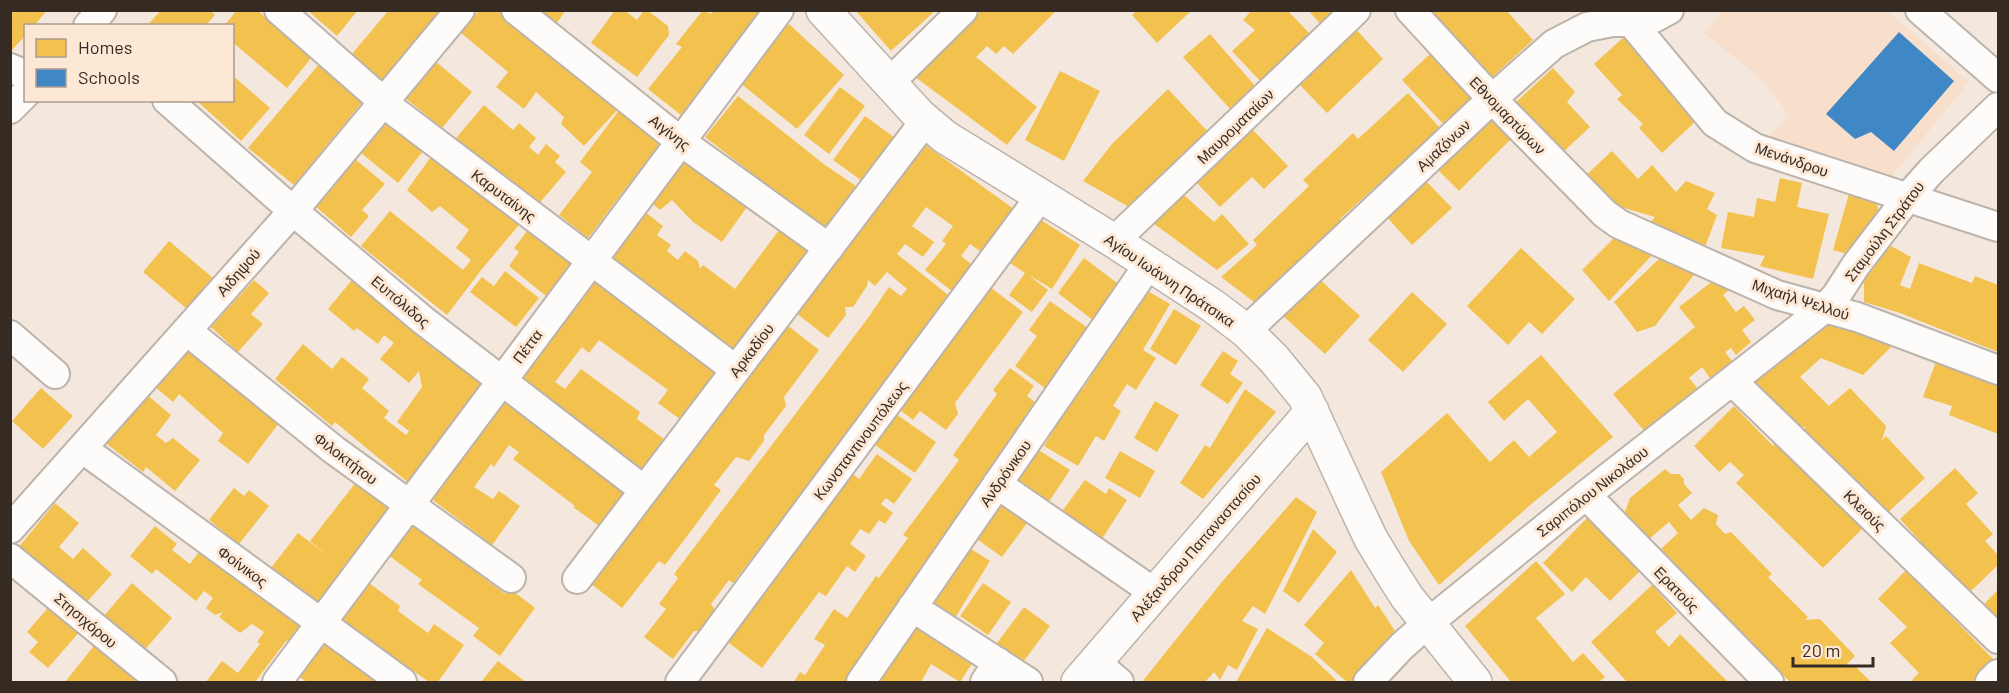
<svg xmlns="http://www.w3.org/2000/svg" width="2009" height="693" font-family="Barlow,sans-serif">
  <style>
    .built { fill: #f7dfcb }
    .homes { fill: #f2c14e }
    .schools { fill: #3f88c5 }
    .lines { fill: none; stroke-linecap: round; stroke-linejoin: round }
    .street-casing { stroke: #bcb3aa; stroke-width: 32 }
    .secondary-casing { stroke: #bcb3aa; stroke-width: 36 }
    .street { stroke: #fdfcfa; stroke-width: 28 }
    .secondary { stroke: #fdfcfa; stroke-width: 33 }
    .labels { text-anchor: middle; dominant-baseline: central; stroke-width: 6; stroke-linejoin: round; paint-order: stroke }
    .street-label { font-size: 15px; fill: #352b23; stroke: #fde7d5 }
  </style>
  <rect width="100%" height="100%" fill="#f4e8de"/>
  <!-- built -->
  <path class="built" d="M1723,11h165l81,71 -81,99 -120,-44 21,-22 -28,-36 -57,-46z"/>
  <!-- homes -->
  <path class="homes" d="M10,10h37l-13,16h-8v9l-16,17z
    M161,10h49l5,5 -10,11h-58z
    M237,10h20l55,47 -25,31 -55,-46v-16h-8z
    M307,10h51l-21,26z
    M389,10h57l-62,73 -33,-28z
    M479,10h19l121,98 -35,38 -23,-22 3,-7 -28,-25 -12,17 -28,-22 12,-15 -47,-39z
    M538,10h28l-10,14z
    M615,10h9l13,10 7,-10h3l21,16 1,9 -32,42 -46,-34z
    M703,10l8,4 3,-4h50l-83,105 -33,-26 34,-42 -6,-3z
    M855,10h81l-45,41z
    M982,10h75l-44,44 -9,-8 -8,8 -9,-8 -11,11 61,50 -30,38 -92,-68z
    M1137,10h55l-35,33 -25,-28z
    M1252,10h35l24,25 -50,47 -29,-31 23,-21 -12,-10z
    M1308,10h32l-17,17z
    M1426,10h80l27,30 -44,40z
    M789,24l55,51 -47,54 -58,-47 25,-32z
    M1354,27l29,32 -56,54 -31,-32z
    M1210,34l46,53 -25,23 -48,-53z
    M1624,37l75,81 -37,35 -23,-25 4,-4 -26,-25 5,-4 -28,-31z
    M1430,54l43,46 -28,26 -43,-46z
    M434,60l38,32 -30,36 -38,-31z
    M320,63l44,37 -70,85 -46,-37z
    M1553,68l22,24 -8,10 23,25 -29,27 -47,-50z
    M1060,71l40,20 -36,70 -39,-21z
    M232,75l38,33 -29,33 -45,-41h36z
    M840,87l25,19 -36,48 -25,-19z
    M1168,89l40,43 -79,75 -46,-26 29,-37z
    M1408,93l32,35 -100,91 3,4 -85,82 -37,-28 36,-32 -4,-5 56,-54 -6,-6 50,-47 5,6z
    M738,96l87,69 31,21 -29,45 -122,-94z
    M484,105l29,25 6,-7 17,15 -7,9 9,8 8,-11 14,12 -5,6 11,10 -29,34 -81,-68z
    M620,109l40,34 -72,95 -29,-23 33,-43 -12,-10z
    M1490,115l22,23 -53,53 -22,-22z
    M865,116l30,22 -33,43 -29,-21z
    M386,121l37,30 -25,32 -37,-30z
    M1250,127l38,39 -24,23 -12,-12 -32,30 -25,-26z
    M924,144l94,68 -31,44 -17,-12 -9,12 18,14 -21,26 -33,-26 21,-26 -4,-3 11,-15 -27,-19 -14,19 22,16 -11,15 -18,-13 -8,10 55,44 -219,285 -4,-3 -18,24 5,8 -14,19h-8l-21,28 -29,-22 22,-28 -7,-5 19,-26 -4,-4 194,-256 21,-31 12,9 6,-7 -20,-17 -12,14 -7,-6 -1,6 -14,21h-8l1,8 -18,23 -32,-25 86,-110z
    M1612,151l26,28 14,-14 24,27 10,-11 29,12 -8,16 10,6 -12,32 -55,-24 5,-6 -44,-13 -26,-28z
    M433,154l90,66 -41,49 -35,46 -86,-69 29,-35 73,59 8,-10 -15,-12 13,-18 -29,-24 -8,6 -25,-22z
    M677,156l75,44 -30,42 -29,-20 -21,-22 -12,10 -14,-12z
    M355,159l30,25 -23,26 7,6 -18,21 -36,-31z
    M1780,178l22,5 -5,24 32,7 -16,65 -53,-13 5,-10 -44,-8 7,-36 26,5 3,-19 18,4z
    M1424,179l28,29 -40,37 -27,-30z
    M1849,194l28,9 2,11 -28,41 -18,-5z
    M1184,195l30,27 8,-8 27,30 -32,26 -64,-47z
    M645,212l18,14 -6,9 14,10 -4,6 11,9 7,-9 13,10 2,8 3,-4 32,24 47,-63 31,24 -77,102 -125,-94z
    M1038,218l42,27 -28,44 -25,-15 21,16 -16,22 -23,-17 16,-22 -15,-10z
    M531,226l44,35 -29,35 -37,-30 10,-14 -5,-4z
    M1618,234l38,17 -47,50 -27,-31z
    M169,241l44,37 -26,31 -44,-37z
    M1891,246l20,11 -11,28 10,4 9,-26 53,20 3,-7 23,9v67l-98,-39 -36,-11v-28z
    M1521,248l54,51 -33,35 -13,-12 -21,23 -41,-39z
    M1661,257l35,15 -41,54 -18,6 -23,-30z
    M1084,258l37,28 -27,35 -36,-28z
    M505,271l34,27 -23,29 -46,-35 12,-15 12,9z
    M356,275l70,57 -5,6 14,12 9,-1 42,33 -76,102 -75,-62 -3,4 -57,-47 28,-35 29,25 10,-12 27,22 -7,9 27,23 -5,7 22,17 3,-4 -12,-9 25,-35 -3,-16 -10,12 -29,-24 14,-16 -10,-8 -6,9 -21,-16 -3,3 -26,-22z
    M1317,277l43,39 -35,38 -43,-39z
    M1718,277l11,13 -6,5 13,17 8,-6 11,14 -13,10 9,12 -15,13 -5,-7 -6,4 7,9 -22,17 -8,-11 -13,11 10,12 -53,43 -33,-39 82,-67 -16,-20z
    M593,278l128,97 -36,48 -27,-20 10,-13 -69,-50 -10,13 -7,-6 -27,35 10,7 16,-20 59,43 -3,7 31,23 -24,32 -130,-94z
    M254,280l15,13 -18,21 12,10 -25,28 -27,-25z
    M990,287l33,25 -68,91 3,11 -12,16 -26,-19 -7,9 -13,-10z
    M1146,290l24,14 -27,46 13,8 -20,32 -9,-6 -14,22 8,5 -17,30 -8,-5 -18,30 -34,-20 35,-59 4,2z
    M1412,292l35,32 -44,48 -35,-32z
    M1050,301l42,30 -43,60 -34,-25 22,-30 -8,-6z
    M1174,309l27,17 -25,39 -26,-16z
    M1828,318l68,24 -33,33 -42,-17 -21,19 29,29 21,-18 36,38 -4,15 4,-5 39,42 -43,40 -80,-88 4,-3 -11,-1 -46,-43z
    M787,325l32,25 -35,47 2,9 -22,29v6l-15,20 -13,-4 -22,28 7,5 -27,37 -29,38 -6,-4 -37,47 -32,-25z
    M192,343l90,76 -34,45 -30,-23 5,-8 -44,-39 -6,8 -19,-16z
    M1223,351l15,10 -8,13 13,9 -15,21 -28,-19z
    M1541,355l72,82 -84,69 -90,79 -30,-44 -28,-69 66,-59 43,49 24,-22 15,17 28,-25 -29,-33 -24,22 -16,-19z
    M1937,359l61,24v51l-49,-19 3,-9 -29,-9z
    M1010,368l24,18 -7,10 13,10 -193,276h-53l6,-10 5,3 20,-30 -11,-6 20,-30 13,9 29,-42 3,2 29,-40 -5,-3 56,-75 -6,-5 44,-61 -4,-4z
    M41,388l32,28 -30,33 -31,-28z
    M1245,389l31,23 -73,87 -23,-16 25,-38 5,3z
    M146,394l25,21 -15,20 10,8 7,-5 27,22 -25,31 -29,-24 -3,5 -36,-28z
    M504,396l124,95 -26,37 -29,-21 2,-1 -62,-47 6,-7 -10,-7 -15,22 -3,-3 -17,23 19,12 6,-8 21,15 -28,39 -63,-48z
    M1155,401l24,14 -22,37 -23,-14z
    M1734,406l39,40 4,-5 88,85 -42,42 -87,-85 8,-8 -14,-13 -11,10 -25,-26z
    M896,414l40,28 -21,31 -40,-28z
    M1037,449l33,21 -22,33 -33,-21z
    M1120,451l35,20 -15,27 -35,-20z
    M877,454l35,25 -18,25 -8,-6 -5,6 12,9 -8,11 -6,-4 -10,14 -9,-5 -10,15 16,12 -11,16 -8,-6 -21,30 -7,-4 -57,76 -37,-28 123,-170 11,9z
    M1955,468l23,25 -12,11 27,30 -8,7 13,14v10l-30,29 -68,-75z
    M1665,469l6,5h8l5,5v5l8,9 -14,12 13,15 13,-12 14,7 -2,9 9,10 6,-2 41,42 -4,3 40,40 -3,3 15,-1 35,37 -10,10 11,1 15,15h-81l-129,-133 17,-16 -9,-11 -20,17 -24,-27 5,-14z
    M1085,480l21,14 3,-6 18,12 -27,42 -40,-28z
    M357,481l32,26 -46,60 2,2 -23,37 -51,-38 27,-35 32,24 -20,-16z
    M234,488l10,8 5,-6 20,16 -30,38 -30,-24z
    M1005,494l28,21 -31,42 -28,-20z
    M1296,497l21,15 -52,102 -12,-8 -11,15 16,8 -21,41 -9,-5 -8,15 -6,-8 -9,10h-63l79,-99z
    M55,503l24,20 -20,24 14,12 10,-11 29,26 -27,30 -67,-56z
    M1590,515l53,53 -33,33 -24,-24 -14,15 -29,-29z
    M413,519l59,43 5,11 28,21 4,-6 26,20 -35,48 -27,-20 6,-8 -61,-44 4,-4 -34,-25z
    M155,526l22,18 -5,6 18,14 14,-19 104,78 -13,16 -9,2 -31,41h-49l16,-21 16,12 22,-29 -3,-2 7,-10 -12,-8 -12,9 -21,-16 4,-5 -8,3 -9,-7 7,-10 -9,-7 -8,10 -40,-32 -4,5 -22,-18z
    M1313,529l24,23 -38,51 -16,-12z
    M965,545l25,16 -40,65 -25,-16z
    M1536,561l29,33 -29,24 37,44 10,-9 22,24 -6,5h-88l-46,-56z
    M1351,570l24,38 3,-3 17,26 -43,51h-5l-32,-28 9,-11 -20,-18z
    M1906,570l90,92 -21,20h-65l9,-9 -29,-30 17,-16 -29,-28z
    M132,583l40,35 -29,34 -40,-35z
    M369,583l31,23 -2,5 30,22 6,-9 30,21 -26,37h-9l-87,-62z
    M983,583l28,19 -23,33 -28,-19z
    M1652,585l25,28 -22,19 14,15 11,-13 48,48h-101l-36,-40z
    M1998,590v39l-19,-20z
    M53,602l29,27 -34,39 -19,-16 9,-10 -11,-10z
    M1024,607l26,19 -27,36 -26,-19z
    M917,622l58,37 -15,23 -29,-18 -10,18h-44z
    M1267,628l45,29 26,25h-102z
    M326,640l54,42h-73l-9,-6z
    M97,642l51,40h-83z
    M498,661l28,21h-45z"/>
  <!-- schools -->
  <path class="schools" d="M1899,32l55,49 -60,70 -23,-19 -16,7 -29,-25z"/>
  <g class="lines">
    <defs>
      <path id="street" d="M279,10l115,101 342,259
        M516,10l164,131 149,107
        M1410,10l82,89 113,115 14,10 158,71 80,22 141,53
        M1920,10l78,68
        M1631,22l84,101 40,25 243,79
        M88,26l14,-16
        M10,68l16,7
        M889,83l74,-73
        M167,100l126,111 131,110 220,169
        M10,109l16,-16
        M1114,241l242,-231
        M187,331l147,119 177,128
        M1246,331l246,-232 62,-55 33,-17 25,-5h19l23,-4 15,-8
        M10,335l45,39
        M1732,381l266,258
        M83,449l319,233
        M997,484l158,109
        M1586,495l183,187
        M10,529l283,-318 167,-201
        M10,558l152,124
        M577,579l348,-458
        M912,607l116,75
        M1095,662l24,20
        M277,682l502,-672
        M680,682l360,-485
        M861,682l288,-418
        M985,682l13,-20
        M1368,682l34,-36 26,-23 158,-128 239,-187 11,-12 20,-31 52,-68 24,-27 66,-63
        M1990,682l8,-8"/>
      <path id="secondary" d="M823,10l96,105 26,22 169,104 99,65 33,25 28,28 31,38 49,106 17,36 20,33 16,25 68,85
        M1078,682l234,-271"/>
    </defs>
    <!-- street casing -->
    <use href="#street" class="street-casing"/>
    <!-- secondary casing -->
    <use href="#secondary" class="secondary-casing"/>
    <!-- street -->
    <use href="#street" class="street"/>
    <!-- secondary -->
    <use href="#secondary" class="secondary"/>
  </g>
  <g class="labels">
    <!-- street labels -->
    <g class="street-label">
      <text transform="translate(1508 115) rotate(46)">Εθνομαρτύρων</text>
      <text transform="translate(1235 126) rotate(-44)">Μαυροματαίων</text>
      <text transform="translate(670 132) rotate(38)">Αιγίνης</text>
      <text transform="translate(1443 145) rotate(-43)">Αμαζόνων</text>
      <text transform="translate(1792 159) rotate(19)">Μενάνδρου</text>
      <text transform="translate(504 195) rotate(37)">Καρυταίνης</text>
      <text transform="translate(1884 231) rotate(-53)">Σταμούλη Στράτου</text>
      <text transform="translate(238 272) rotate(-49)">Αιδηψού</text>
      <text transform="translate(1170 280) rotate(34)">Αγίου Ιωάννη Πράτσικα</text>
      <text transform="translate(1801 299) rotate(18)">Μιχαήλ Ψελλού</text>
      <text transform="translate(401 301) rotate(40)">Ευπόλιδος</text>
      <text transform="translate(527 346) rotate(-53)">Πέττα</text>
      <text transform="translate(751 350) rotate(-53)">Αρκαδίου</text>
      <text transform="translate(860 440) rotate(-53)">Κωνσταντινουπόλεως</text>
      <text transform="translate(346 458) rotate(37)">Φιλοκτήτου</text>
      <text transform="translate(1005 473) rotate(-55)">Ανδρόνικου</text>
      <text transform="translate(1592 491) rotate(-38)">Σαριπόλου Νικολάου</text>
      <text transform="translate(1865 510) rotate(44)">Κλειούς</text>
      <text transform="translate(1195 547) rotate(-49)">Αλέξανδρου Παπαναστασίου</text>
      <text transform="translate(243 566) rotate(36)">Φοίνικος</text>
      <text transform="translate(1677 589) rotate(46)">Ερατούς</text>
      <text transform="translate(86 620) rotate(40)">Στησιχόρου</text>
    </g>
  </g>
  <!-- border -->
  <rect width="2009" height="693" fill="none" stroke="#352b23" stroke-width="24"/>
  <!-- legend -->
  <rect x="24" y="24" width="210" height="78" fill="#fde7d5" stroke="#ad9c8e" stroke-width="1.5"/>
  <rect x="36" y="39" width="30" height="18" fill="#f2c14e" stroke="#ad9c8e" stroke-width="1.5"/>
  <text x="78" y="54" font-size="18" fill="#352b23">Homes</text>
  <rect x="36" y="69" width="30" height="18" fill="#3f88c5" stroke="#ad9c8e" stroke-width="1.5"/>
  <text x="78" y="84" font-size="18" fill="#352b23">Schools</text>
  <!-- scale -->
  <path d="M1793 657v9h80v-9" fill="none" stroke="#352b23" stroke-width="3"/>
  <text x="1802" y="657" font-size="18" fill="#352b23" stroke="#fde7d5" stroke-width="4.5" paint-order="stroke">20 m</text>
</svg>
